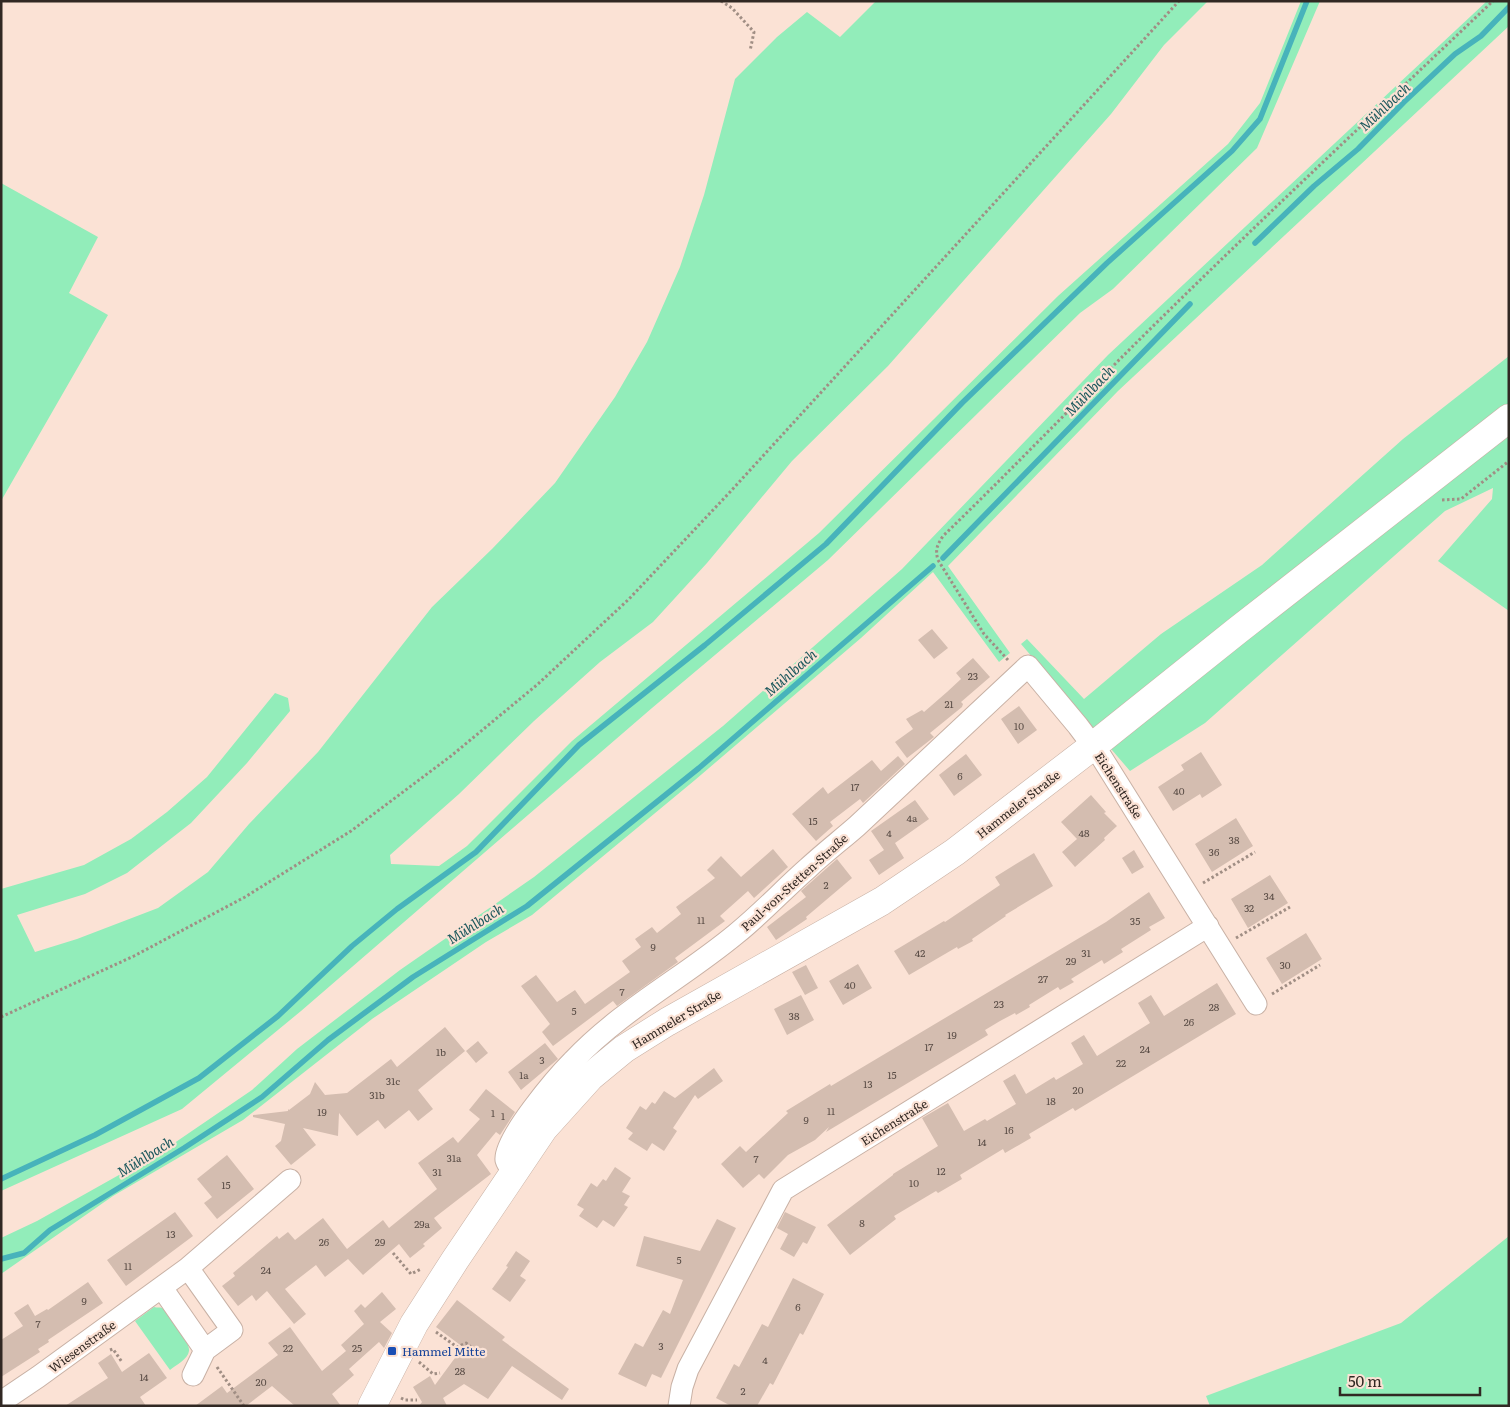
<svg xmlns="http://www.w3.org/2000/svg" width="1510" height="1407" font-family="Literata,serif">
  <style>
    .green { fill: #92edba }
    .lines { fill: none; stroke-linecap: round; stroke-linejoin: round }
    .stream { stroke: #47b3bb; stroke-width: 5.5 }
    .building { fill: #d4bdb0 }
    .street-casing { stroke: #c8b1a5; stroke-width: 23 }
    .secondary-casing { stroke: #c8b1a5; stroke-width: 29 }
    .path { stroke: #a08e84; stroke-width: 3; stroke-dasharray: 2.5 2.5; stroke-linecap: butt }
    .street { stroke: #fff; stroke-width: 21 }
    .secondary { stroke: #fff; stroke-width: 28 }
    .transit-dot { fill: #1a4fb4; stroke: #fbe2d5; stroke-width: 2 }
    .labels { text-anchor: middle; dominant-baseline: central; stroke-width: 4.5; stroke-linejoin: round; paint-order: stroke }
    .number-label { font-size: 10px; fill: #5a4d46 }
    .street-label { font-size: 12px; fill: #312823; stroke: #fbe2d5 }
    .transit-label { font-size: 12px; fill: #164399; stroke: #fbe2d5; text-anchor: start }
    .water-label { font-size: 14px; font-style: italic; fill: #1c585d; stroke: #fbe2d5 }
  </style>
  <rect width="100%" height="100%" fill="#fbe2d5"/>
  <!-- green -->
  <path class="green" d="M876,1h332l-44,44 -53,69 -223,252 -96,95 -85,102 -54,59 -53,40 -66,59 -75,73 -69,61 1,9 48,2 28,-20 105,-105 247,-208 239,-237 170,-152 32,-41 41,-102h19l-63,147 -144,141 -33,24 -252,247 -176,148 -351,303 -119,98 -181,82v-302l83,-24 47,-26 36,-27 40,-35 68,-84 13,5 2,13 -43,52 -56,60 -64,50 -42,21 -68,21 18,37 42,-13 81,-31 50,-36 41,-48 69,-72 114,-145 60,-58 63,-66 60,-86 32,-55 33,-75 24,-72 31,-116 42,-42 30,-25 33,25z
    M1487,1h22v25l-391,365 -170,175 62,87 -11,9 -66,-90 -72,66 -166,142 -163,135 -46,27 -114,77 -129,101 -130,76 -112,78v-36l36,-17 130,-73 85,-58 45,-41 103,-79 134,-93 189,-151 179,-157 206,-214z
    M1,183l97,54 -29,56 39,22 -107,186z
    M1509,356v255l-71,-50 54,-62 1,-11 -48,23 -240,212 -75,48 -109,-127 6,-5 57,60 77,-65 101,-69 141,-126z
    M1509,1236v170h-299l-4,-10 195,-73z
    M154,1307c3,1 6,0 8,1 7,3 29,36 27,43 -1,8 -13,14 -19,19l-35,-49z"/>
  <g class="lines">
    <!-- stream -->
    <path class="stream" d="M1255,243l59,-57 44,-37 46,-47 51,-48 26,-18 28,-29
      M943,558l247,-254
      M1,1179l94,-44 104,-57 79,-62 74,-70 45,-37 79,-57 103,-107 126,-100 121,-101 136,-141 145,-140 125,-112 28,-32 47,-118
      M1,1259l23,-6 26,-23 134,-82 78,-51 66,-57 85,-63 114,-71 172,-138 234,-202"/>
  </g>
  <!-- building -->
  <path class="building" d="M932,629l16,19 -14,11 -16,-19z
    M973,658l17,19 -29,25 2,2 -1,3 -32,26 4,4 -27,21 -12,-16 18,-13 -7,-10 16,-9 2,2 23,-20 14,-13 -5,-6z
    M1019,706l18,24 -19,14 -17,-25z
    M1201,752l21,33 -20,13 -2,-4 -27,17 -15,-24 26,-17 -3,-5z
    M966,754l16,21 -28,21 -15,-21z
    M898,756l7,8 -42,39 -3,-4 -30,23 3,4 -17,15 -24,-27 31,-27 5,7 44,-34 9,11z
    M1091,795l15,17 -2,1 13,13 -13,12 1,2 -30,27 -13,-15 15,-13 -16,-17z
    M915,800l14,19 -34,24 9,15 -25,17 -10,-15 15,-10 -13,-19z
    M1236,818l17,28 -41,26 -17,-28z
    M773,849l15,18 -34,31 -6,-7 -28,25 5,5 -50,37 3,4 -61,44 -4,-5 -60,45 -11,-14 8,-8 -29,-38 15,-11 21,27 18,-12 10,14 45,-32 -8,-11 19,-14 -6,-8 17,-12 5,6 24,-19 -5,-7 39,-29 -8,-8 14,-14 20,21z
    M1134,850l10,17 -12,7 -10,-16z
    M1034,853l19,33 -48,29 1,1 -34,23 1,2 -15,8 -1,-2 -48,28 -15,-24 50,-30 1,1 55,-37 -5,-8z
    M837,859l15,19 -46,39 1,2 -31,21 -9,-13 39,-30 -5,-6z
    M1270,875l18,28 -40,25 -17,-29z
    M1149,892l16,26 -16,9 2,3 -30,19 2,3 -19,12 -2,-4 -31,19 3,3 -14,8 -2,-3 -29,18 1,2 -14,8 -1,-2 -15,8 -15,9 3,5 -162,97 3,-5 -14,13 -27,15 -24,24 -5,-5 -16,14 -22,-24 19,-18 6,6 42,-39 -2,-2 44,-27 1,2 275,-164z
    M1306,933l16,26 -40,25 -16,-26z
    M858,964l14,24 -29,17 -14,-24z
    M806,965l12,23 -13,7 -13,-23z
    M1217,983l19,31 -161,97 -2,-3 -44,26 2,4 -26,15 -2,-4 -43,26 2,4 -24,14 -2,-2 -42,25 2,3 -46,36 -23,-30 66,-50v-1l45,-28 -16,-28 26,-15 16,28 21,-12 2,2 29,-17 -13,-23 12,-7 11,20 28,-17 2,3 27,-16 -12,-21 13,-8 13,21 53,-33 -12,-20 13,-8 13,21z
    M801,995l13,25 -27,15 -13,-26z
    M445,1027l20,24 -47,39 15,19 -15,12 -9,-11 -24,19 -7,-9 -21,16 -18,-23 -1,23 -35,-8 13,17 -25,20 -16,-19 6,-5 4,-17 -32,-7v-2l35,-4v-2l1,1 21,-16 5,-12 10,13 22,-2 44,-34 6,8z
    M478,1041l10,12 -12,10 -10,-12z
    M545,1043l13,16 -37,31 -13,-18z
    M714,1068l9,13 -25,18 -3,-4 -22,33 4,3 -13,20 -12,-8 -5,8 -19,-12 5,-6 -7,-5 14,-22 6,4 6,-8 3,2 9,-13 11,7z
    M486,1089l29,23 -15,23 -4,-3 -19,23 14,19 -57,44 8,10 -19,16 2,2 -15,12 -11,-14 -36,31 -15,-16 -23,18 -9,-12 -31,24 21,25 -12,10 -27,-33 -11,10 -4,-6 -14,11 -16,-20 13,-10 -2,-3 44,-37 2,3 9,-7 7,8 28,-22 24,31 36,-29 6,8 48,-39 -19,-26 35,-26 5,6 22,-24 -11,-9z
    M227,1155l27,34 -37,30 -13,-16 8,-6 -15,-18z
    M615,1167l16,11 -9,14 8,4 -6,9 4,2 -14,20 -11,-7 -6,8 -18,-12 5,-7 -7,-4 14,-22 6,4 6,-8 3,2z
    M175,1212l18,24 -67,50 -19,-26z
    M785,1212l31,15 -9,17 -4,-2 -9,15 -14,-8 8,-15 -11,-6z
    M717,1219l19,9 -75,150 -9,-4 -6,13 -28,-13 17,-31 8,4 20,-37 7,4 13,-34 -47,-14 8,-30 56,15z
    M516,1251l14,10 -10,15 6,4 -16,22 -18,-13 16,-22 -2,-1z
    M793,1278l31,16 -21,41 -3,-2 -27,52 -3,-2 -13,23h-26l-15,-8 18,-34 5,3 23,-43 6,3z
    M88,1282l15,21 -55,37 1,2 -11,7 2,3 -39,25v-37l22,-14 -9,-13 14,-9 7,12 12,-7 1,1z
    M382,1292l14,17 -16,13 12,11 -8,15 -5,-6 -30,27 5,6 -22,19 9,12h-46l-23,-20 -26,20h-51l27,-20 5,7 51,-38 -10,-12 22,-16 32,44 24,-20 -5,-6 23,-21 -10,-13 7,-7 4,4z
    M457,1300l48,37 -3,3 67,49 -7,11 -50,-34 -24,33 -24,-15 -21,14 4,8h-28l3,-4 -9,-15 17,-11 5,9 28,-38 -27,-20z
    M149,1353l18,25 -27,19 6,9h-81l43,-28 -10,-15 13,-9 11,18z"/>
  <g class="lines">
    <defs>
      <path id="street" d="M514,1173c-3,-4 -7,-9 -8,-13 -3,-20 52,-84 67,-99 48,-51 110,-83 163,-127 26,-21 48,-45 72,-66 16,-15 33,-28 49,-42 57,-53 114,-107 171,-160l50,60 24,32 154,246
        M188,1268l44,62 -27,20 -12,25
        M162,1288l43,62
        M1,1402l37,-25 150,-109 102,-88
        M679,1406l3,-19 6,-18 95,-179 425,-264"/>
      <path id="secondary" d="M372,1406l42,-82 41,-64 89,-132 46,-51 34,-28 43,-27 215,-121 73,-49 138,-106 145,-116 271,-212"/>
    </defs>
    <!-- street casing -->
    <use href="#street" class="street-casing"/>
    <!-- secondary casing -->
    <use href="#secondary" class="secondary-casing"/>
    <!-- path -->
    <path class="path" d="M721,1l11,7 22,24 -4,19
      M1442,500l19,-1 48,-38
      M1008,660l-24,-26 -46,-74c-3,-10 -1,-15 5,-24 60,-58 118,-118 177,-177 122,-122 248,-239 373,-358
      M1203,883l52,-31
      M1236,938l54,-31
      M1272,994l48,-29
      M1,1017l133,-61 111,-59 106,-66 100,-75 87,-72 91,-85 101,-107 449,-491
      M393,1253l18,21 10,-5
      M436,1332l21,15 9,-4 16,12
      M110,1350l3,-1 9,13
      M419,1362l14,12 7,-1
      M217,1367l27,39
      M401,1398l4,2h12"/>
    <!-- street -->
    <use href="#street" class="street"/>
    <!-- secondary -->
    <use href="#secondary" class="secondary"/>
  </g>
  <!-- markers -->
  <rect class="transit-dot" x="387" y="1346" width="10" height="10" rx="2.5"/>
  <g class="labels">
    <!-- number labels -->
    <g class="number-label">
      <text x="973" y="675">23</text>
      <text x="949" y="703">21</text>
      <text x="1019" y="725">10</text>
      <text x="960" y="775">6</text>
      <text x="855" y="786">17</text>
      <text x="1179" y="790">40</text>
      <text x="912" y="817">4a</text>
      <text x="813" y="820">15</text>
      <text x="889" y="832">4</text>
      <text x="1084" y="832">48</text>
      <text x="1234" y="839">38</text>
      <text x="1214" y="851">36</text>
      <text x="826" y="884">2</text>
      <text x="1269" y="895">34</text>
      <text x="1249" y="907">32</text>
      <text x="701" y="919">11</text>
      <text x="1135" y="920">35</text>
      <text x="653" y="946">9</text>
      <text x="920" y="952">42</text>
      <text x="1086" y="952">31</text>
      <text x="1071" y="960">29</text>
      <text x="1285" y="964">30</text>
      <text x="1043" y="978">27</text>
      <text x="850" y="984">40</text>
      <text x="622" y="991">7</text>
      <text x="999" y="1003">23</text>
      <text x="1214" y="1006">28</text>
      <text x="574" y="1010">5</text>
      <text x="794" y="1015">38</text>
      <text x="1189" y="1021">26</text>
      <text x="952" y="1034">19</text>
      <text x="929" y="1046">17</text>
      <text x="1145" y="1048">24</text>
      <text x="441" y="1051">1b</text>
      <text x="542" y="1059">3</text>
      <text x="1121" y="1062">22</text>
      <text x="524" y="1074">1a</text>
      <text x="892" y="1074">15</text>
      <text x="393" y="1080">31c</text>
      <text x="868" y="1083">13</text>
      <text x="1078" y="1089">20</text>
      <text x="377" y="1094">31b</text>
      <text x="1051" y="1100">18</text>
      <text x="831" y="1110">11</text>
      <text x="322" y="1111">19</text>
      <text x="493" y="1112">1</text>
      <text x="503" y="1115">1</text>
      <text x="806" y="1119">9</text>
      <text x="1009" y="1129">16</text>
      <text x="982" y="1141">14</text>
      <text x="454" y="1157">31a</text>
      <text x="756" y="1158">7</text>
      <text x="941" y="1170">12</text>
      <text x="437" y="1171">31</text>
      <text x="914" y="1182">10</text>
      <text x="226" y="1184">15</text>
      <text x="862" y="1222">8</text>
      <text x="422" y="1223">29a</text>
      <text x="171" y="1233">13</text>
      <text x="324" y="1241">26</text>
      <text x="380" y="1241">29</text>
      <text x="679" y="1259">5</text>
      <text x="128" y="1265">11</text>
      <text x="266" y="1269">24</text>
      <text x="84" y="1300">9</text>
      <text x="798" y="1306">6</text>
      <text x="38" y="1323">7</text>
      <text x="661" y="1345">3</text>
      <text x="288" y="1347">22</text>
      <text x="357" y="1347">25</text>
      <text x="765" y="1359">4</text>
      <text x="460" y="1370">28</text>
      <text x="144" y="1376">14</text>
      <text x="261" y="1381">20</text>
      <text x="743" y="1390">2</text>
    </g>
    <!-- street labels -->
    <g class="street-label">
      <text transform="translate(1119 785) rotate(57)">Eichenstraße</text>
      <text transform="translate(1018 804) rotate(-38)">Hammeler Straße</text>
      <text transform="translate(794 882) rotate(-42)">Paul-von-Stetten-Straße</text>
      <text transform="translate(676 1019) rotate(-31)">Hammeler Straße</text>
      <text transform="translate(894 1122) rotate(-32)">Eichenstraße</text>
      <text transform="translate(82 1346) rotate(-36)">Wiesenstraße</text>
    </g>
    <!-- transit labels -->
    <g class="transit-label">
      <text x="402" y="1351">Hammel Mitte</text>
    </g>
    <!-- water labels -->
    <g class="water-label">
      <text transform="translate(1384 106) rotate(-43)">Mühlbach</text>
      <text transform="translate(1089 390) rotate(-46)">Mühlbach</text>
      <text transform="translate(790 672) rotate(-41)">Mühlbach</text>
      <text transform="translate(475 923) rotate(-32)">Mühlbach</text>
      <text transform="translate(145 1156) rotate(-32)">Mühlbach</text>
    </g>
  </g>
  <!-- border -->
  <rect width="1510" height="1407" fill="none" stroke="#312823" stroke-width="5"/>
  <!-- scale -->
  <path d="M1340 1387v8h140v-8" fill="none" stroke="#312823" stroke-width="2.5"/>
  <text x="1348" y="1387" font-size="15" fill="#312823" stroke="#fbe2d5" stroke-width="4" paint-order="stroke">50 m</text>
</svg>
